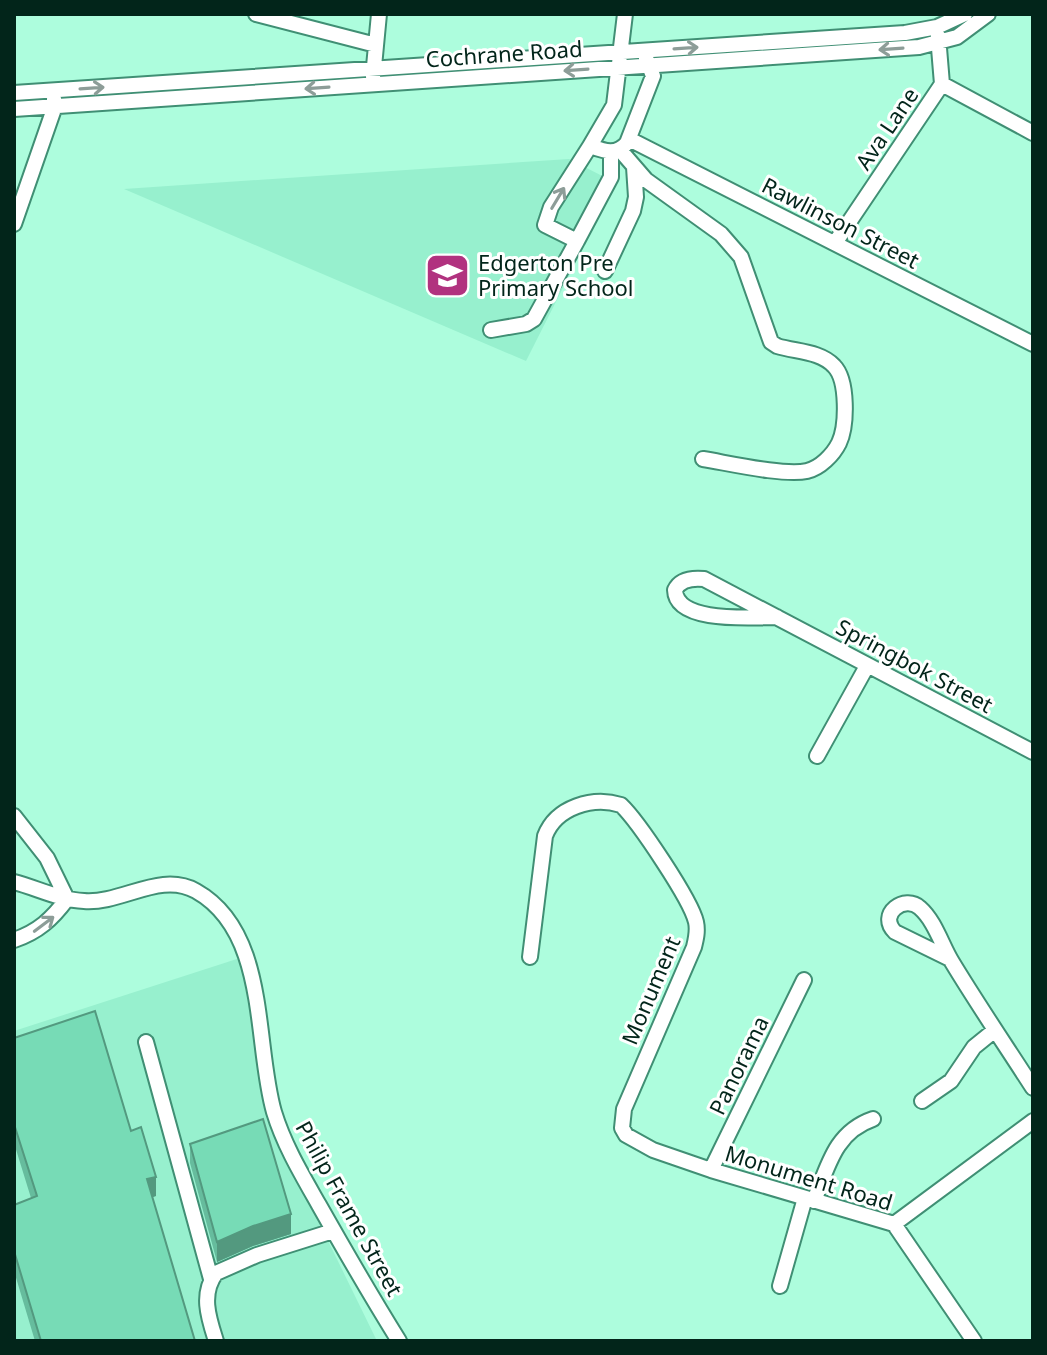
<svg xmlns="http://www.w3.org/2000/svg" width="1047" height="1355" font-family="'Noto Sans',sans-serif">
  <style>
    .built { fill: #97f0ce }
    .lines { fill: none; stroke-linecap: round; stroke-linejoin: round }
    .minor-casing { stroke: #408f74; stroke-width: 18 }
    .minor { stroke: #fff; stroke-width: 14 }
    .wall { fill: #66bc9d }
    .shaded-wall { fill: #53997f }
    .building { fill: #77dbb6; stroke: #53997f; stroke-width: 2 }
    .oneway { stroke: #8d9d98 }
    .labels { text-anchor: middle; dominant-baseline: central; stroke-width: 6; stroke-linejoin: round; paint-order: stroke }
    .street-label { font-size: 22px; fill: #02251a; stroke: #fff }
    .poi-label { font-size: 22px; fill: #02251a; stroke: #fff; text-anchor: start }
  </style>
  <rect width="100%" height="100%" fill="#adfddd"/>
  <!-- built -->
  <path class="built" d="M569,159l47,24 -90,178 -402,-172z
    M243,957l24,159 110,225h-363v-310z"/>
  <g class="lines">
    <defs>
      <path id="minor" d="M256,14l120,31
        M625,14l-11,91 -24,41c14,5 26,10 37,-3l26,-67 -7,-18
        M373,77l6,-63
        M942,84l91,49
        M14,93l891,-60 32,-6 28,-13
        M14,109l905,-62 38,-10 31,-23
        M629,139l404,205
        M590,146l-39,61 -6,18 32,16 34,-64v-25
        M620,150l26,30 75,54 20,23 30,85 6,4c19,6 43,5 57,20 14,14 13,60 5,77 -6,12 -19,25 -32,28 -23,5 -79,-8 -104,-12
        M14,224l41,-118 -1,-7
        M835,243l107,-159 -4,-48
        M605,271l28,-60 3,-14 -2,-30
        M491,330l35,-6 8,-5 43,-78
        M777,617c-24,0 -101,7 -102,-27 5,-11 18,-12 29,-11l329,173
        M817,756l50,-90
        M14,816l33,42 20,41
        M14,882c23,6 46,18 70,19 38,3 76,-30 112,-10 73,41 58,152 78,221 10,33 28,63 45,93 26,46 52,91 80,136
        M14,940c24,-8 38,-21 53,-41
        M530,957l15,-121c11,-29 48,-40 76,-31 17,16 70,95 75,117 2,9 0,17 -2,25l-70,162 -2,19 4,7 27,15 58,20 183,54 80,117
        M950,959l-55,-27c-18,-18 10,-38 25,-24 15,13 22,38 32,54 26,43 54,84 81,126
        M146,1042l65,237
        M922,1101l29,-20 23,-34 21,-17
        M711,1170l93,-190
        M814,1201c14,-35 21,-69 59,-82
        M894,1224l139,-103
        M780,1286l25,-88
        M216,1341c-7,-22 -16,-47 0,-68l41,-18 76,-24"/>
    </defs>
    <!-- minor casing -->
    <use href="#minor" class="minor-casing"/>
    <!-- minor -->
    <use href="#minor" class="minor"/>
  </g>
  <!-- wall -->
  <path class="wall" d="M14,1038l117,93 25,65 -4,1 43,144h-160l-21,-70v-66l17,-7 -17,-55z
    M190,1144l101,90 -38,12 -36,16 -27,-99z"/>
  <!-- shaded-wall -->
  <path class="shaded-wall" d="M156,1177v19l-9,3v-20z
    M291,1214v20l-38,12 -36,16v-20l36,-16z"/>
  <!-- building -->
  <path class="building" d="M95,1011l36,120 10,-4 15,50 -9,2 48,162h-154l-27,-90v-46l23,-9 -23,-72v-86z
    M263,1119l28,95 -38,12 -36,16 -27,-98z"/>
  <!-- one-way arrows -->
  <defs><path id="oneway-shaft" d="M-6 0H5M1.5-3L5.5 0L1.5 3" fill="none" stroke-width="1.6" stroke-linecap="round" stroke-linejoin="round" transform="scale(2)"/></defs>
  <g class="oneway">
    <use href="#oneway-shaft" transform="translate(686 48) rotate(-4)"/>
    <use href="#oneway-shaft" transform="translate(891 49) rotate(176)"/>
    <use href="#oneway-shaft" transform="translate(576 70) rotate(176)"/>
    <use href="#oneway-shaft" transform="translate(92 88) rotate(-4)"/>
    <use href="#oneway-shaft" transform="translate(317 88) rotate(176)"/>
    <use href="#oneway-shaft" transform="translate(558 198) rotate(-59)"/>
    <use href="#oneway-shaft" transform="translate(44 924) rotate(-37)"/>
  </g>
  <!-- icons -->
  <defs>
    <symbol id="school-square" viewBox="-11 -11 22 22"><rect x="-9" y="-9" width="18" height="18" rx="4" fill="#b1327f" stroke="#fff"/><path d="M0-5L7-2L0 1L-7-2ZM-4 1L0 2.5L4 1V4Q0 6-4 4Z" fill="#fff"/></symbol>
  </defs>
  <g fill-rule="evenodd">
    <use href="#school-square" x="422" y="250" width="51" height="51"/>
  </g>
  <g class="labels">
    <!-- street labels -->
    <g class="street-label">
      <text transform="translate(504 53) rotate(-4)">Cochrane Road</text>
      <text transform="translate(886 128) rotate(-56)">Ava Lane</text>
      <text transform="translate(841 222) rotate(27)">Rawlinson Street</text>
      <text transform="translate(915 665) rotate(28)">Springbok Street</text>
      <text transform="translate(650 990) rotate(-67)">Monument</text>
      <text transform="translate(738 1065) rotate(-64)">Panorama</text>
      <text transform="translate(809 1177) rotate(17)">Monument Road</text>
      <text transform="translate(350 1208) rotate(61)">Philip Frame Street</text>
    </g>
    <!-- poi labels -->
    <g class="poi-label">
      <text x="478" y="262">Edgerton Pre<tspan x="478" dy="25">Primary School</tspan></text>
    </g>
  </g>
  <!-- border -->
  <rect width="1047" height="1355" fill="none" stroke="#02251a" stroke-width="32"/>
</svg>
